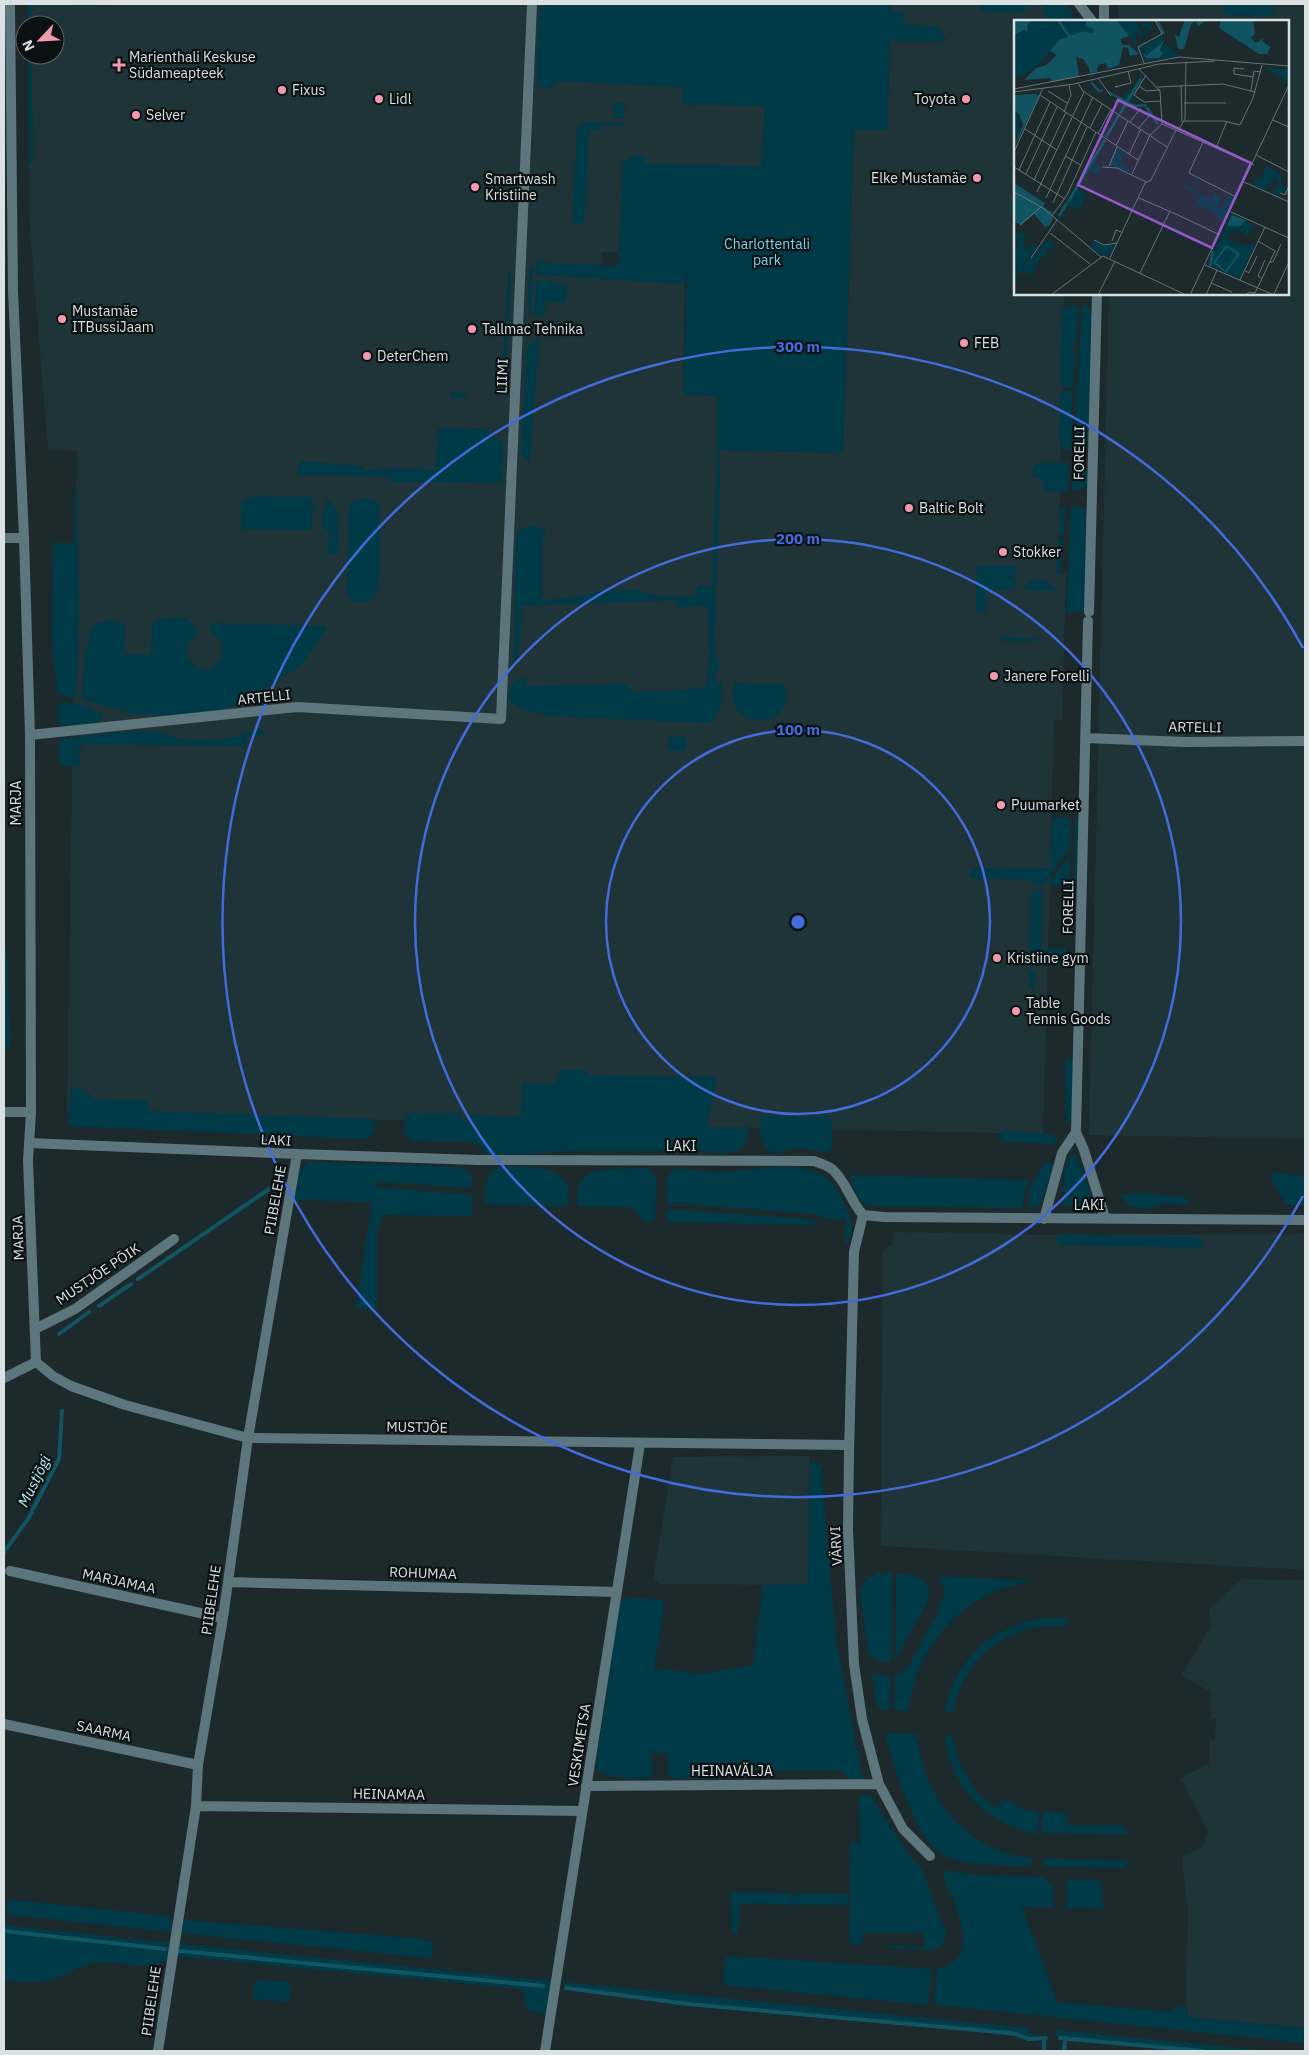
<svg xmlns="http://www.w3.org/2000/svg" width="1309" height="2055" font-family="'IBM Plex Sans',sans-serif">
  <style>
    .built { fill: #1f3438; fill-rule: evenodd }
    .green { fill: #003a46 }
    .lines { fill: none; stroke-linecap: round; stroke-linejoin: round }
    .stream { stroke: #115563; stroke-width: 4 }
    .street { stroke: #5d757c; stroke-width: 10 }
    .ring { fill: none; stroke: #436bda; stroke-width: 2.5 }
    .poi-dot { fill: #f29aad; stroke: #0b1112; stroke-width: 2 }
    .labels { text-anchor: middle; dominant-baseline: central; stroke-width: 4.5; stroke-linejoin: round; paint-order: stroke }
    .poi-label { font-size: 14px; fill: #d9e1e3; stroke: #0b1112; text-anchor: start }
    .park-label { font-size: 14px; fill: #76d7ef; stroke: #0b1112 }
    .street-label { font-size: 14px; fill: #d9e1e3; stroke: #0b1112 }
    .water-label { font-size: 15px; font-style: italic; fill: #b8eefd; stroke: #0b1112 }
    .inset-river { fill: none; stroke: #115563; stroke-width: 2.5 }
    .inset-road { fill: none; stroke: #687376; stroke-width: 1 }
    .view { fill: #9259c8; fill-opacity: 0.15; stroke: #9259c8; stroke-width: 2.5 }
    .inset-edge { fill: none; stroke: #d9e1e3; stroke-width: 2.5 }
    .centre { fill: #436bda; stroke: #0b1112; stroke-width: 2.5 }
    .ring-label { font-size: 15px; text-anchor: middle; font-weight: bold; fill: #436bda; stroke: #0b1112; stroke-width: 4.5; stroke-linejoin: round; paint-order: stroke }
  </style>
  <rect width="100%" height="100%" fill="#1c292d"/>
  <!-- built -->
  <path class="built" d="M117,4h437l-3,76 133,7 -1,17 82,2 -4,62 -57,-3 -19,109 -2,120 34,2v54l126,3 11,-324 33,1 3,-90h56l-8,-14 -33,-1 -13,-13v-8h175l5,8 -1,9h-56v273h49l-6,278 8,1 -4,147 -8,1 -11,413 -976,-21 10,-662 -29,-1 -19,-234 -1,-161h27v-30h-27v-20l88,1zM602,252l16,1 -1,13 -16,-1z
    M1118,4l187,2v1133l-216,-4 20,-841h179v-273h-170z
    M893,1232l153,3 259,-1v336l-424,-24 2,-296 9,-5z
    M809,1456l-1,129 -148,-1 -7,-6 20,-121z
    M1242,1579l63,1v448l-117,-11 -2,-26 2,-80 -6,-53 21,-12 5,-15 -28,-53 29,-14 1,-24 5,-1 1,-21h-5v-26l-30,-17 31,-50 -3,-16z"/>
  <!-- green -->
  <path class="green" d="M28,4h77v1l-73,1v19h-4z
    M551,4h341v8h12l1,13 33,1 8,15h-56l-3,89h-33l-11,323 -124,-3 1,30 -6,177 5,3v11l-3,1 -1,10 7,2c-1,15 2,31 -14,39l-162,-7c-12,-10 -20,4 -37,-17 -1,-12 4,-18 15,-21l2,1v7l101,-2 4,7h42l33,-4 3,-31 -1,-44 -3,-6 -28,1 -1,-7 -154,6 -4,55 -5,-1c4,-42 0,-84 4,-126l3,-4 10,-5 15,5v8l-3,2v61l47,-6 13,-5h35l24,7 36,-1 1,-10h14l5,-136v-54l-34,-1 4,-120h-2v9l-149,-9v-15h6v3l76,3 5,-105 5,1 1,-6h16v7l116,4 4,-61 -82,-2v-17l-126,-6 -6,7h-7l-5,-4 -2,-5 2,-69z
    M980,4h45l2,4 -4,4 -3,1 -37,-1 -3,-4z
    M1043,4c19,-1 25,-2 33,17h-27l-7,-12z
    M1224,5h49v11l-49,-1z
    M28,55h4l1,110h-4z
    M614,102l11,1 -1,15h-10z
    M591,122l33,1v3l-23,-1 -1,5h-11l-5,93h-12l5,-96 4,-3z
    M530,265l3,3 -2,46 -4,-3z
    M508,269l3,3v10l-6,109 -2,4h-2z
    M536,280l13,1 18,5 -1,17 -20,-1 -1,13h-11z
    M1078,305l-2,40h-3v7h2l-1,32 -4,4 -7,-1 -3,-4 2,-72 4,-4z
    M1082,305h4l6,9 -4,130 -5,7h-9z
    M539,339l-9,123 -9,-7 6,-105 3,-7z
    M1064,391h6l3,3 -2,57 -7,-1 -5,-10 1,-46z
    M450,392l16,1v5l-14,1z
    M438,428l45,1 15,11 5,1 -1,40 -8,2 -92,-1h-11l-1,-5 -92,-2 1,-14 64,5 1,4 35,-2 37,2z
    M1039,463h30l-1,28 -24,1 -1,-14 -10,-1v-11z
    M1073,463l9,1 5,7v14l-5,5 -10,1z
    M77,491l2,125 -3,83 -18,-5 -6,-52 1,-96 4,-3h17l1,-50z
    M259,495l16,2h36l2,5 -1,28 -71,-1v-27z
    M361,498l14,2 5,7 -1,79 -7,13 -10,4 -9,-2 -6,-8 2,-86 3,-5z
    M327,499c16,8 11,40 11,56l-10,-1v-23l-6,-1 1,-15z
    M1060,507h5l-1,27 -4,1z
    M1071,507h12l3,3 -1,98 -3,4h-16z
    M1058,538l5,1 -2,35 -4,1z
    M977,566h39l-1,24 -29,-1v24h-10z
    M1031,580h14l13,11 -36,-1z
    M177,618h10l10,11 1,5c-7,5 -12,10 -11,19 1,5 3,10 8,13 21,15 41,-22 17,-32l-2,-11 116,3 1,3 -25,36 -60,38 -17,6 -69,7 -7,-2h-15l-51,-14 -1,-3 2,-35 7,-35c11,-8 22,-8 34,-3l-1,30 27,1 1,-28 4,-8z
    M1001,637l37,1 -1,3h-36z
    M735,683l49,1c3,5 3,8 2,14 -2,35 -67,27 -51,-15z
    M65,702l22,4 16,9 -5,8 -27,3 -13,-1 -1,-20 2,-2z
    M260,729l5,7 -17,-1 -4,11 -163,-2 -1,23 -21,-2v-26l74,-8 27,1 20,7 40,1z
    M668,736l19,1 -1,14 -18,-1z
    M1052,818h18v30l-27,37h-12v-5l-61,-2 1,-10h79z
    M1075,819h4l-2,59 -3,6z
    M1070,855l-1,30h-22z
    M1042,890l-1,76h-12l2,-75z
    M4,942l3,15 3,87 -6,6z
    M1045,948l22,1 -1,16 -21,1z
    M1029,970l6,1 -1,18h-5z
    M1065,1058l6,1 2,4 -2,56 -2,4h-3z
    M560,1070h26l1,5 128,2 1,5 -9,45 41,1 -1,12 -3,5 -5,5 -14,4 -27,-3h-127l-60,4 -24,-1 -11,-12 -64,-1c-10,-9 -10,-16 -4,-28h54v10l6,-1v-8l41,3 12,-2 1,-32h35z
    M71,1087l11,1v5l11,1v5l55,1v11l226,8 1,12 -7,7 -5,1 -295,-13z
    M826,1115l6,6v25l-3,6c-18,1 -34,-10 -50,2 -20,-3 -20,-22 -19,-38l60,1z
    M1002,1131l51,3 4,7 -5,3 -52,-3 -1,-6z
    M1071,1154l5,1 15,39 -1,8 -6,5 -19,-1 -2,-2 1,-33z
    M308,1162l153,5c11,5 11,10 11,21l-97,-6v5l97,8v21l-91,-1v9l-4,2v83l-21,-1 16,-106 -78,-2 5,-28z
    M1045,1163l9,1 -12,37 -4,5 -9,2 1,-21z
    M499,1167c21,1 62,-5 69,21 2,8 1,12 -2,19l-81,-3c1,-15 -2,-30 14,-37z
    M644,1168l6,1 6,9 -1,40 -3,3h-9l-8,-12 -10,-2 -47,-1c-4,-13 3,-32 18,-35 15,-3 32,-2 48,-3z
    M678,1168c12,1 26,4 38,4 41,0 110,-23 127,30 3,7 9,17 9,25 0,6 -4,12 -5,18l-2,-1 1,-24 -17,-1 -16,-5 -146,-11c0,-12 -4,-31 11,-35z
    M1272,1172l33,5v28h-18l-16,-25z
    M852,1175l176,5 -3,9 -2,19 -154,-2c-12,-7 -18,-16 -17,-31z
    M1138,1193l47,4 4,4 -2,3h-25l-15,5 -20,-4 -2,-5 -5,-5z
    M667,1209l127,9 18,2 8,5 -150,-3 -3,-4z
    M1057,1234l139,3 6,5v6l-144,-3z
    M810,1461l11,4 15,175 27,140h-14l-7,-9 -114,-1 -4,9 -52,-1 -4,-3 -1,-22h-16l1,21 -4,4c-17,0 -37,2 -51,-8l-1,-5 24,-162 8,-6 34,3 2,8 -10,60 48,6 51,-9 10,-80 45,-1z
    M878,1573h14l-1,88c-10,2 -15,0 -22,-7l-10,-63 6,-10z
    M896,1574c19,0 37,3 32,27l-33,59z
    M938,1576l95,5c-70,11 -115,61 -125,130l-14,-1 1,-35 12,-6 31,-57 6,-19v-6z
    M1049,1618h18l-1,9c-57,-6 -102,29 -113,85l-8,-1c11,-54 49,-88 104,-93z
    M872,1673l8,3 10,-1v35h-7l-6,-4z
    M886,1733l30,1c4,16 6,33 13,48 18,41 59,74 104,76l-3,6 -3,2c-25,-1 -64,1 -86,-12 -26,-16 -48,-91 -56,-120z
    M945,1736h7c7,30 18,54 43,72l9,-9 21,11 14,2 -1,22c-40,-6 -76,-35 -88,-75 -3,-7 -4,-15 -5,-23z
    M870,1795l42,64 10,10 24,64 -2,11 -10,6 -46,-2 -2,-3 38,2v-14h-61l-1,11 10,1 -23,-1 1,-101 10,-1 -1,-46z
    M1042,1812h23l1,13h57l6,9 -87,-1z
    M1043,1858l83,3 1,3 -3,4 -80,-2z
    M949,1870l27,5 67,2 10,9 1,22 -32,-1 35,95 113,10 6,-5h11l1,10 117,11v15l-368,-38 -3,-6 3,-30c47,-9 18,-64 7,-90l-1,-5z
    M1067,1879l34,2 2,28 -37,-1z
    M731,1892l58,1 5,5 5,-5 49,1 -1,11 -108,-1 -1,29 -6,1z
    M11,1900l158,16 3,4 -1,12 -161,-17 -4,-10z
    M184,1920l230,18 18,4 1,14 -3,2 -251,-25 2,-10z
    M4,1925l166,18 -3,17c-25,14 -42,0 -67,2 -19,2 -33,14 -50,18 -16,4 -31,2 -46,0z
    M178,1944l374,37 -6,33 -19,-4 -4,-21 -347,-33z
    M726,1956l206,13 -4,35 -3,1 -202,-20z
    M255,1980l35,2 -1,20 -36,-3z
    M562,1982l465,46 3,6 17,2 -3,3c-19,0 -37,-6 -56,-8l-300,-27 -122,-16z
    M1058,2030l211,21h-67l-142,-13 -7,-5z"/>
  <g class="lines">
    <!-- stream -->
    <path class="stream" d="M138,1279l137,-94
      M99,1306l32,-22
      M59,1334l30,-22
      M4,1552l24,-33 31,-60 3,-48
      M4,1931l161,18
      M180,1951l363,35
      M566,1988l122,16 300,27 28,3 12,5 18,-1
      M1060,2038l142,13
      M1044,2051v-12
      M1064,2051l1,-13"/>
    <!-- street -->
    <path class="street" d="M10,4l3,287 11,247 6,197 1,377 -3,49 8,201
      M1079,4l13,17
      M1104,21v-17
      M4,538h20
      M1089,612l8,-318
      M1088,621l-12,511 8,18 21,68
      M30,735l267,-28 204,12 31,-715
      M1085,738l101,4 119,-1
      M4,1112h27
      M29,1143l268,11 182,6 335,1c6,2 13,4 18,8 14,12 19,33 31,46l21,2 421,3
      M863,1215l-9,37 -5,202 -1,76 6,134 8,55 17,65 24,45 27,27
      M1044,1219l18,-66 14,-21
      M35,1329l40,-20 99,-70
      M36,1362l17,14 18,10 54,19 123,33 601,7
      M4,1378l32,-16
      M10,1571l213,47
      M228,1582l389,10
      M4,1724l194,41
      M586,1786l293,-2
      M196,1806l386,5
      M158,2051l38,-245 2,-41 25,-147 25,-180 49,-284
      M545,2051l95,-607"/>
  </g>
  <!-- distance rings -->
  <g class="ring">
    <circle cx="798" cy="922" r="192"/>
    <circle cx="798" cy="922" r="383"/>
    <path d="M1303 1196A575 575 0 1 1 1303 648"/>
  </g>
  <!-- markers -->
  <g class="poi-dot">
    <path d="M116.5 57.5h5v5h5v5h-5v5h-5v-5h-5v-5h5z"/>
    <circle cx="282" cy="90" r="5"/>
    <circle cx="379" cy="99" r="5"/>
    <circle cx="966" cy="99" r="5"/>
    <circle cx="136" cy="115" r="5"/>
    <circle cx="977" cy="178" r="5"/>
    <circle cx="475" cy="187" r="5"/>
    <circle cx="62" cy="319" r="5"/>
    <circle cx="472" cy="329" r="5"/>
    <circle cx="964" cy="343" r="5"/>
    <circle cx="367" cy="356" r="5"/>
    <circle cx="909" cy="508" r="5"/>
    <circle cx="1003" cy="552" r="5"/>
    <circle cx="994" cy="676" r="5"/>
    <circle cx="1001" cy="805" r="5"/>
    <circle cx="997" cy="958" r="5"/>
    <circle cx="1016" cy="1011" r="5"/>
  </g>
  <g class="labels">
    <!-- poi labels -->
    <g class="poi-label">
      <text x="129" y="57">Marienthali Keskuse<tspan x="129" dy="16">Südameapteek</tspan></text>
      <text x="292" y="90">Fixus</text>
      <text x="389" y="99">Lidl</text>
      <text x="956" y="99" text-anchor="end">Toyota</text>
      <text x="146" y="115">Selver</text>
      <text x="967" y="178" text-anchor="end">Elke Mustamäe</text>
      <text x="485" y="179">Smartwash<tspan x="485" dy="16">Kristiine</tspan></text>
      <text x="72" y="311">Mustamäe<tspan x="72" dy="16">ITBussiJaam</tspan></text>
      <text x="482" y="329">Tallmac Tehnika</text>
      <text x="974" y="343">FEB</text>
      <text x="377" y="356">DeterChem</text>
      <text x="919" y="508">Baltic Bolt</text>
      <text x="1013" y="552">Stokker</text>
      <text x="1004" y="676">Janere Forelli</text>
      <text x="1011" y="805">Puumarket</text>
      <text x="1007" y="958">Kristiine gym</text>
      <text x="1026" y="1003">Table<tspan x="1026" dy="16">Tennis Goods</tspan></text>
    </g>
    <!-- park labels -->
    <g class="park-label">
      <text x="767" y="244">Charlottentali<tspan x="767" dy="16">park</tspan></text>
    </g>
    <!-- street labels -->
    <g class="street-label">
      <text transform="translate(502 376) rotate(-88)">LIIMI</text>
      <text transform="translate(1079 453) rotate(-89)">FORELLI</text>
      <text transform="translate(264 697) rotate(-6)">ARTELLI</text>
      <text transform="translate(1195 727) rotate(1)">ARTELLI</text>
      <text transform="translate(16 803) rotate(-90)">MARJA</text>
      <text transform="translate(1068 907) rotate(-89)">FORELLI</text>
      <text transform="translate(276 1140) rotate(3)">LAKI</text>
      <text x="681" y="1146">LAKI</text>
      <text transform="translate(275 1200) rotate(-80)">PIIBELEHE</text>
      <text x="1089" y="1205">LAKI</text>
      <text transform="translate(18 1238) rotate(-92)">MARJA</text>
      <text transform="translate(98 1274) rotate(-34)">MUSTJÕE PÕIK</text>
      <text transform="translate(417 1427) rotate(1)">MUSTJÕE</text>
      <text transform="translate(836 1546) rotate(-93)">VÄRVI</text>
      <text transform="translate(423 1573) rotate(2)">ROHUMAA</text>
      <text transform="translate(119 1581) rotate(12)">MARJAMAA</text>
      <text transform="translate(211 1600) rotate(-82)">PIIBELEHE</text>
      <text transform="translate(104 1731) rotate(12)">SAARMA</text>
      <text transform="translate(579 1745) rotate(-81)">VESKIMETSA</text>
      <text x="732" y="1771">HEINAVÄLJA</text>
      <text transform="translate(389 1794) rotate(1)">HEINAMAA</text>
      <text transform="translate(151 2001) rotate(-82)">PIIBELEHE</text>
    </g>
    <!-- water labels -->
    <g class="water-label">
      <text transform="translate(34 1481) rotate(-64)">Mustjõgi</text>
    </g>
  </g>
  <!-- overview -->
  <g transform="translate(1014 20)">
    <rect width="275" height="275" fill="#1c292d"/>
    <path d="M18,0h54l8,10 -2,3 -15,1 -18,6 -17,22 -18,13 -10,3v-43l11,-5 3,3 -1,-8zM102,0h20l6,14 3,-3 -5,-11 4,3 1,-3h4l-3,3h4l3,7 -3,1 -5,-5 1,8 4,1 -9,2 2,5 -6,-10 -3,4 3,7 -1,3zM148,15l2,6 -18,15 -5,-9 18,-9 -18,8 3,15 -5,-14zM151,23l15,13 -34,5 -1,-3 15,-8zM249,48l26,1v12l-3,-1v5l-4,-2 3,-4 -4,2 2,-3 -18,-9 -3,2zM128,53v6l3,-4 -14,26 -3,1 3,-6 -25,42 13,-23 6,-23 4,2zM0,90l7,10 -4,5h4l-6,16zM104,128l10,7h-5l-3,6 11,11 -22,-7zM86,129l-5,15 6,3 -3,7 -9,-3 -11,18 9,5 -12,23 -2,-1 5,-7 -9,-4 -11,14 7,7 -9,-7zM251,145l17,10 -1,10 7,3 -3,6 -5,-2 -2,4 -6,-3 7,-11 -5,-5 -8,14 -13,-7 6,-7 2,5zM176,155l-5,12 7,1 4,-10 -3,-2 8,5 -5,-1 -4,11 20,8 3,-11 3,1 -3,6 7,3 -5,9 4,2 8,-14 5,2 -13,26 -4,-9 -21,-10 4,-8 -16,-8zM217,194l22,10 -6,12 -8,-6 -8,3 -7,-3zM0,209l3,4 11,-1 -6,2 6,3 -5,3 3,10 7,-6 4,4 -23,23v-17l4,-11zM210,211l6,3 -3,3 3,3 13,5 13,-1 -17,35 -31,-15zM36,214l-10,15 9,-11 2,6 5,-1 -5,6 2,2 -5,-1 1,-3 -5,4 1,-3 -1,4 4,4h-5l-8,11 10,9 -9,-7 -6,5 12,15 -17,-18 -9,4 3,8 -5,-11 20,-19 -2,5 2,-2zM80,221l9,5 13,-3 -6,12h-9l-10,-7z" fill="#003a46"/>
    <path d="M72,0h30l13,16 -8,3 1,6h7l10,9 -9,2 -2,-8 -5,-1 -4,18 -11,4 -2,-6 -8,2 -1,7 -7,1 -3,-13 -11,-3 3,19 -27,6 -1,-4 -27,2 12,-12 10,-3 11,-10 -7,-4 9,-11 24,-9 9,2 2,-3 -8,-4zM171,0l20,1 -6,5 -4,-5 -4,4 -7,24h-6l-3,-14 4,2zM207,0h32l2,14 -4,4 5,5 7,-5 -1,3 9,6 -4,7h-8l-40,-26zM150,21l-4,9 3,3 -4,5h-14l-2,-6 3,4zM22,74l3,2 -20,42 -5,7 9,-20 -4,-11 -5,-4v-15zM0,163l31,20 -2,4 11,6 -3,1 2,5 -4,7 -4,1 -11,-13 -13,11 -7,-3zM218,195l13,5 -4,6h-14z" fill="#105462"/>
    <path d="M0,0h18l-5,6 1,7 -3,-3 -11,5zM212,225l14,9 -14,19 -13,-10zM213,227l10,8 -12,16 -9,-9z" fill="#115563" fill-rule="evenodd"/>
    <path class="inset-river" d="M44,0l33,48M143,0l7,14M77,62l8,9 4,-1M94,72l19,10M117,75l10,-16M114,83l7,3 10,-1 13,19M106,94l11,-19M92,117l13,-22M73,149l18,-29M54,182l19,-32M45,196l8,-13M196,246l3,-15"/>
    <path class="inset-road" d="M130,43l-6,-16 24,-13 -7,-14M125,49l21,22 2,33M230,49l-10,-1v6l19,3M132,55l-12,20 10,7 17,-1M84,58l13,18M64,63l5,8 84,56M167,65l1,37M104,66l-3,1 16,-4 -3,-12M125,66l7,5 14,-1M144,67l65,-3 32,8M0,69l165,-32 110,9M34,71l19,12M237,71l3,-20 7,1M0,72l60,-8 85,-20 56,-3M26,75l98,65M170,83h42M50,92l7,-17 -2,-10M259,100l16,7M170,101h40l16,4 13,-27 9,-33M116,102l11,-14M148,104l92,41M76,108l12,-24M125,108l10,-12M11,109l32,21M164,111l7,-12 1,-57M84,114l13,-25M189,122l-14,31 47,24M102,126l12,-25M202,128l11,-27M0,132l29,-64M115,134l12,-25M242,135l33,17M51,136l16,9M95,146l8,-19M0,147l51,32M88,147l15,1 29,14M5,150l31,-68M12,154l31,-67M118,154l18,-39 12,-11M20,160l32,-68M230,162l45,20M0,172l29,16 58,49M23,172l47,-100M266,173l5,2 4,-9M32,178l47,-101M125,178l39,17M39,183l34,-76M217,192l58,26M164,195l42,20M38,196l15,-21 29,-63M6,205l21,-18M36,213l40,31M80,220l10,5 13,-2M98,221l4,-11 5,2M17,238l26,-38M96,238l35,-75 6,-3 25,-50M255,242h4l8,-18M191,245l69,30M230,250l5,3 8,-17M126,253l30,-62M248,259l-4,-3 7,-16M226,260l25,-53M197,263l21,9M260,274l15,-32M37,275l52,-39 83,39M84,275l17,-34M176,275l99,-210M192,275l11,-25M232,275l3,-3 6,1 20,-42 -17,-10"/>
    <path class="view" d="M104,80l133,63 -39,85 -134,-63z"/>
    <rect width="275" height="275" class="inset-edge"/>
  </g>
  <circle cx="798" cy="922" r="8" class="centre"/>
  <g class="ring-label">
    <text x="798" y="352">300 m</text>
    <text x="798" y="544">200 m</text>
    <text x="798" y="735">100 m</text>
  </g>
  <!-- border -->
  <rect width="1309" height="2055" fill="none" stroke="#d9e1e3" stroke-width="10"/>
  <!-- north arrow -->
  <g transform="translate(40 40) rotate(245)"><circle r="24" fill="#0b1112" stroke="#5d6466"/>
  <path d="M0-4L9 19L0 12L-9 19Z" fill="#f29aad"/>
  <text y="-8" font-size="14" font-weight="bold" text-anchor="middle" fill="#d9e1e3">N</text>
  </g>
</svg>
